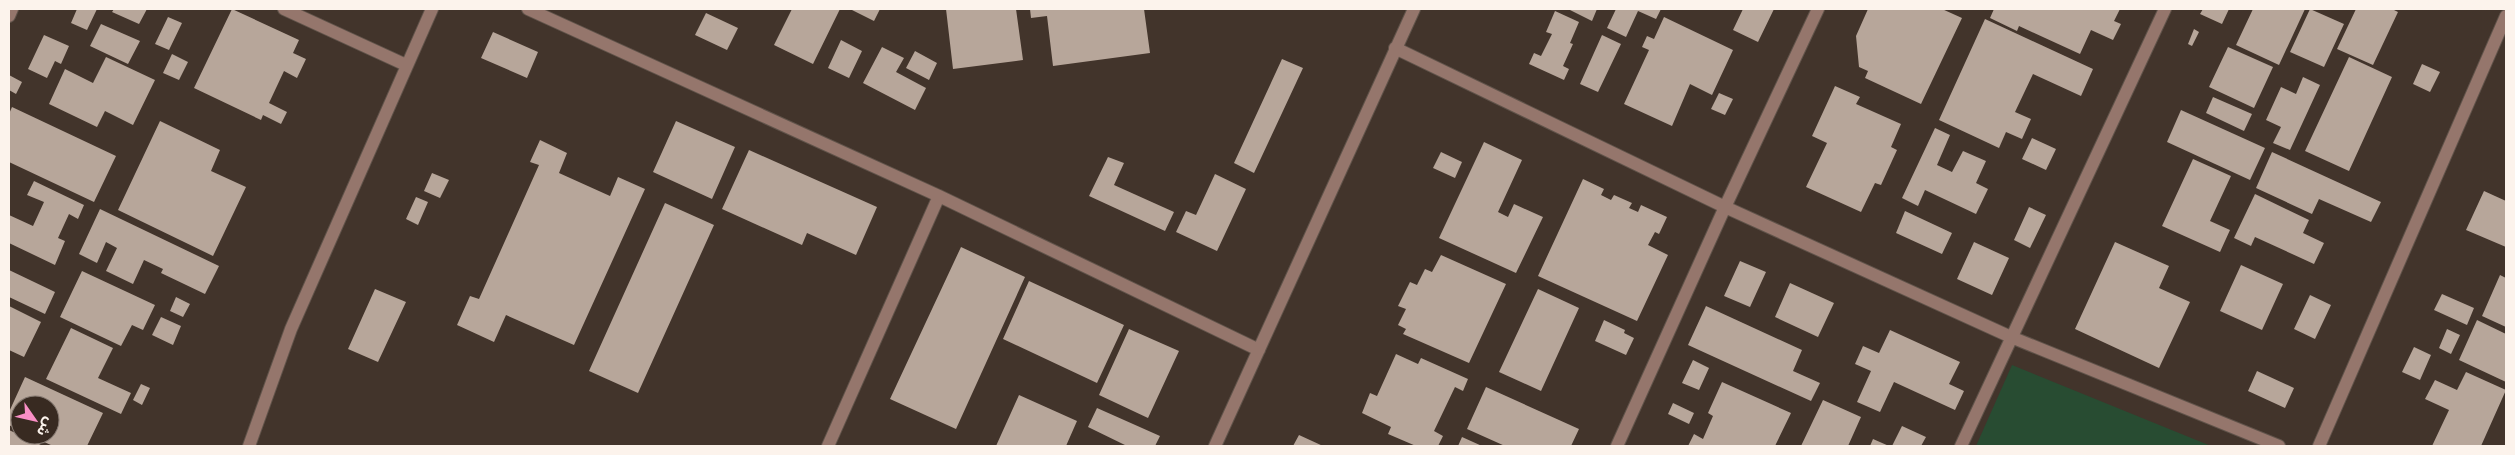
<svg xmlns="http://www.w3.org/2000/svg" width="2515" height="455" font-family="'Roboto Serif','Noto Sans Arabic',serif">
  <style>
    .green { fill: #284c32 }
    .building { fill: #b7a69a }
    .lines { fill: none; stroke-linecap: round; stroke-linejoin: round }
    .minor-casing { stroke: #60534a; stroke-width: 14 }
    .minor { stroke: #95766c; stroke-width: 12 }
  </style>
  <rect width="100%" height="100%" fill="#42342b"/>
  <!-- green -->
  <path class="green" d="M2012,365l199,81h-235z"/>
  <!-- building -->
  <path class="building" d="M77,9h20l-10,21 -16,-7z
    M114,9h33l-8,15 -27,-12z
    M232,9l67,31 -6,13 13,6 -9,19 -13,-7 -15,32 18,9 -6,12 -18,-9 -2,5 -67,-32z
    M792,9h48l-27,55 -39,-19z
    M850,9h30l-6,12z
    M946,9h70l7,51 -70,9z
    M1030,9h114l6,44 -97,13 -6,-50 -16,2z
    M1568,9h29l-5,12z
    M1616,9h45l-5,10 -18,-8 -12,26 -19,-9z
    M1743,9h31l-16,33 -25,-12z
    M1868,9h74l20,9 -41,86 -56,-26 3,-7 -9,-4 -3,-31z
    M1994,9h126l-6,12 7,3 -8,16 -22,-10 -11,24 -61,-28 -2,5 -27,-13z
    M2203,9h26l-7,15 -22,-10z
    M2253,9h52l-26,56 -43,-20z
    M2310,9l34,15 -20,43 -34,-15z
    M2356,9h36l6,3 -25,53 -36,-16z
    M1555,11l24,11 -9,21 3,1 -10,22 6,3 -5,11 -35,-16 5,-11 7,3 11,-22 -6,-2z
    M706,13l32,15 -11,22 -32,-15z
    M168,17l14,6 -13,27 -14,-6z
    M1664,17l69,33 -21,45 -22,-11 -18,42 -48,-22 25,-54 -7,-3 5,-11 7,3z
    M1985,19l108,50 -12,27 -48,-22 -18,38 16,7 -9,20 -16,-7 -7,16 -60,-28z
    M101,24l39,17 -12,23 -38,-18z
    M2194,29l5,3 -7,14 -4,-2z
    M493,32l45,20 -11,26 -46,-20z
    M44,35l25,11 -8,18 -6,-3 -8,17 -19,-9z
    M1602,35l19,9 -23,48 -18,-8z
    M841,40l21,11 -13,27 -21,-10z
    M882,47l22,11 -8,14 30,16 -11,22 -52,-27z
    M2228,47l45,20 -19,41 -45,-21z
    M915,51l22,12 -8,17 -23,-12z
    M172,54l16,8 -9,18 -16,-7z
    M106,57l49,23 -22,45 -28,-14 -8,16 -48,-23 16,-35 28,14z
    M2349,57l43,20 -43,94 -44,-20z
    M1282,59l21,9 -49,105 -20,-10z
    M2422,64l18,8 -10,20 -17,-8z
    M9,75l13,7 -6,12 -7,-4z
    M2303,77l17,8 -30,65 -17,-7 8,-16 -15,-7 15,-33 15,7z
    M1835,86l25,11 -4,7 45,20 -10,23 6,3 -16,35 -6,-2 -14,29 -55,-25 21,-44 -15,-7z
    M1719,93l14,6 -8,16 -14,-6z
    M2213,97l39,17 -8,17 -38,-18z
    M12,107l104,49 -22,46 -85,-40v-48z
    M2181,110l84,38 -15,32 -83,-38z
    M160,121l60,29 -9,21 35,16 -33,69 -95,-46z
    M676,121l59,26 -23,52 -59,-27z
    M1935,128l15,7 -13,30 15,7 11,-21 23,10 -10,22 12,6 -12,25 -51,-24 -7,16 -16,-8z
    M2032,138l24,11 -10,21 -24,-11z
    M540,140l27,13 -8,20 51,23 8,-19 27,12 -71,156 -68,-30 -12,27 -37,-17 13,-29 9,3 60,-134 -9,-3z
    M1484,142l38,18 -24,52 10,5 6,-13 29,13 -27,56 -77,-35z
    M749,150l128,57 -21,48 -49,-22 -5,12 -80,-36z
    M1441,152l21,10 -7,16 -22,-10z
    M2272,152l109,50 -10,20 -52,-23 -7,15 -56,-26z
    M1108,157l16,6 -10,22 60,27 -9,19 -76,-35z
    M2193,159l38,17 -21,45 20,9 -10,22 -58,-26z
    M432,173l17,7 -9,18 -16,-7z
    M1215,174l31,15 -29,62 -41,-19 10,-21 10,4z
    M1583,179l21,10 -3,6 10,5 3,-5 18,8 -3,5 9,4 3,-7 26,12 -8,17 -4,-2 -7,13 20,10 -31,66 -99,-45z
    M34,181l50,24 -6,14 -9,-5 -11,24 7,3 -10,24 -46,-22v-28l24,11 11,-24 -17,-7z
    M2484,191l22,10v46l-40,-17z
    M2255,194l54,26 -6,13 21,10 -10,21 -59,-27 -4,9 -17,-8z
    M416,197l12,5 -10,23 -12,-6z
    M665,203l49,22 -76,168 -49,-22z
    M2029,207l17,8 -16,33 -16,-8z
    M100,209l119,57 -14,28 -44,-21 2,-4 -19,-9 -11,24 -27,-13 11,-23 -11,-6 -9,21 -18,-9z
    M1905,211l47,22 -10,21 -46,-21z
    M1974,242l35,16 -17,37 -35,-16z
    M2115,242l54,24 -10,22 31,14 -31,66 -84,-39z
    M961,247l64,30 -69,152 -66,-30z
    M1441,255l65,29 -37,79 -66,-29 3,-5 -8,-4 8,-16 -8,-3 12,-24 7,3 8,-16 7,3z
    M1740,261l26,11 -16,35 -26,-11z
    M2241,265l42,19 -21,46 -42,-19z
    M9,270l46,22 -10,22 -36,-17z
    M82,271l73,34 -12,25 -11,-5 -11,21 -61,-29z
    M2500,275l6,3v49l-24,-11z
    M1029,281l95,44 -27,58 -94,-44z
    M1790,283l44,20 -16,34 -43,-20z
    M375,289l31,13 -28,60 -30,-13z
    M1538,289l41,19 -38,83 -42,-19z
    M2442,294l32,14 -7,17 -33,-15z
    M2310,295l21,10 -16,34 -21,-10z
    M176,297l14,7 -7,13 -13,-6z
    M9,306l32,16 -17,35 -15,-7z
    M1706,306l96,44 -9,21 27,12 -9,18 -123,-56z
    M161,317l20,9 -8,19 -21,-10z
    M1604,320l21,10 -1,3 10,5 -8,17 -31,-14z
    M2477,320l29,14v48l-47,-22z
    M71,328l42,20 -15,30 33,15 -10,21 -75,-35z
    M1129,329l50,22 -31,67 -49,-23z
    M2447,329l13,6 -9,19 -12,-6z
    M1890,330l70,32 -11,22 15,7 -9,19 -61,-28 -14,30 -23,-10 14,-31 -16,-7 8,-18 16,7z
    M2414,347l17,8 -11,25 -18,-8z
    M1396,354l22,10 3,-6 47,21 -5,12 -8,-4 -21,44 9,5 -5,10h-22l-28,-12 3,-7 -29,-14 8,-20 7,3z
    M1693,360l16,8 -10,22 -17,-7z
    M2257,371l37,17 -9,20 -37,-17z
    M2466,372l40,18 -25,56h-49l17,-36 -24,-11 10,-19 22,10z
    M25,377l78,36 -16,33h-34l-24,-11h21v-30h-30v26l-11,-6v-13z
    M1722,382l69,31 -16,33h-87l6,-12 9,5 10,-23 -5,-3z
    M141,384l9,4 -8,17 -9,-5z
    M1486,387l93,42 -8,17h-66l-38,-17z
    M1019,395l58,26 -11,25h-70z
    M1823,400l38,17 -13,29h-47z
    M1673,403l21,10 -5,11 -21,-10z
    M1097,408l63,28 -5,10h-28l-39,-19z
    M1902,426l24,11 -5,9h-29z
    M9,430l34,16h-34z
    M1299,435l24,11h-30z
    M1462,437l20,9h-24z
    M1873,439l16,7h-19z"/>
  <g class="lines">
    <defs>
      <path id="minor" d="M284,9l122,56
        M528,9l411,187 320,154
        M9,16l3,-7
        M1395,48l330,159 286,130 268,109
        M249,446l42,-117 141,-320
        M828,446l111,-250
        M1215,446l199,-437
        M1617,446l108,-239 93,-198
        M1961,446l204,-437
        M2319,446l187,-430"/>
    </defs>
    <!-- minor casing -->
    <use href="#minor" class="minor-casing"/>
    <!-- minor -->
    <use href="#minor" class="minor"/>
  </g>
  <!-- border -->
  <rect width="2515" height="455" fill="none" stroke="#fcf3ec" stroke-width="20"/>
  <!-- north arrow -->
  <g transform="translate(35 420) rotate(124)"><circle r="24" fill="#382a21" stroke="#867a72"/>
  <path d="M0-4L9 19L0 12L-9 19Z" fill="#fa8fc6"/>
  <text y="-8" font-size="14" font-weight="bold" text-anchor="middle" fill="#fcf3ec">ش</text>
  </g>
</svg>
